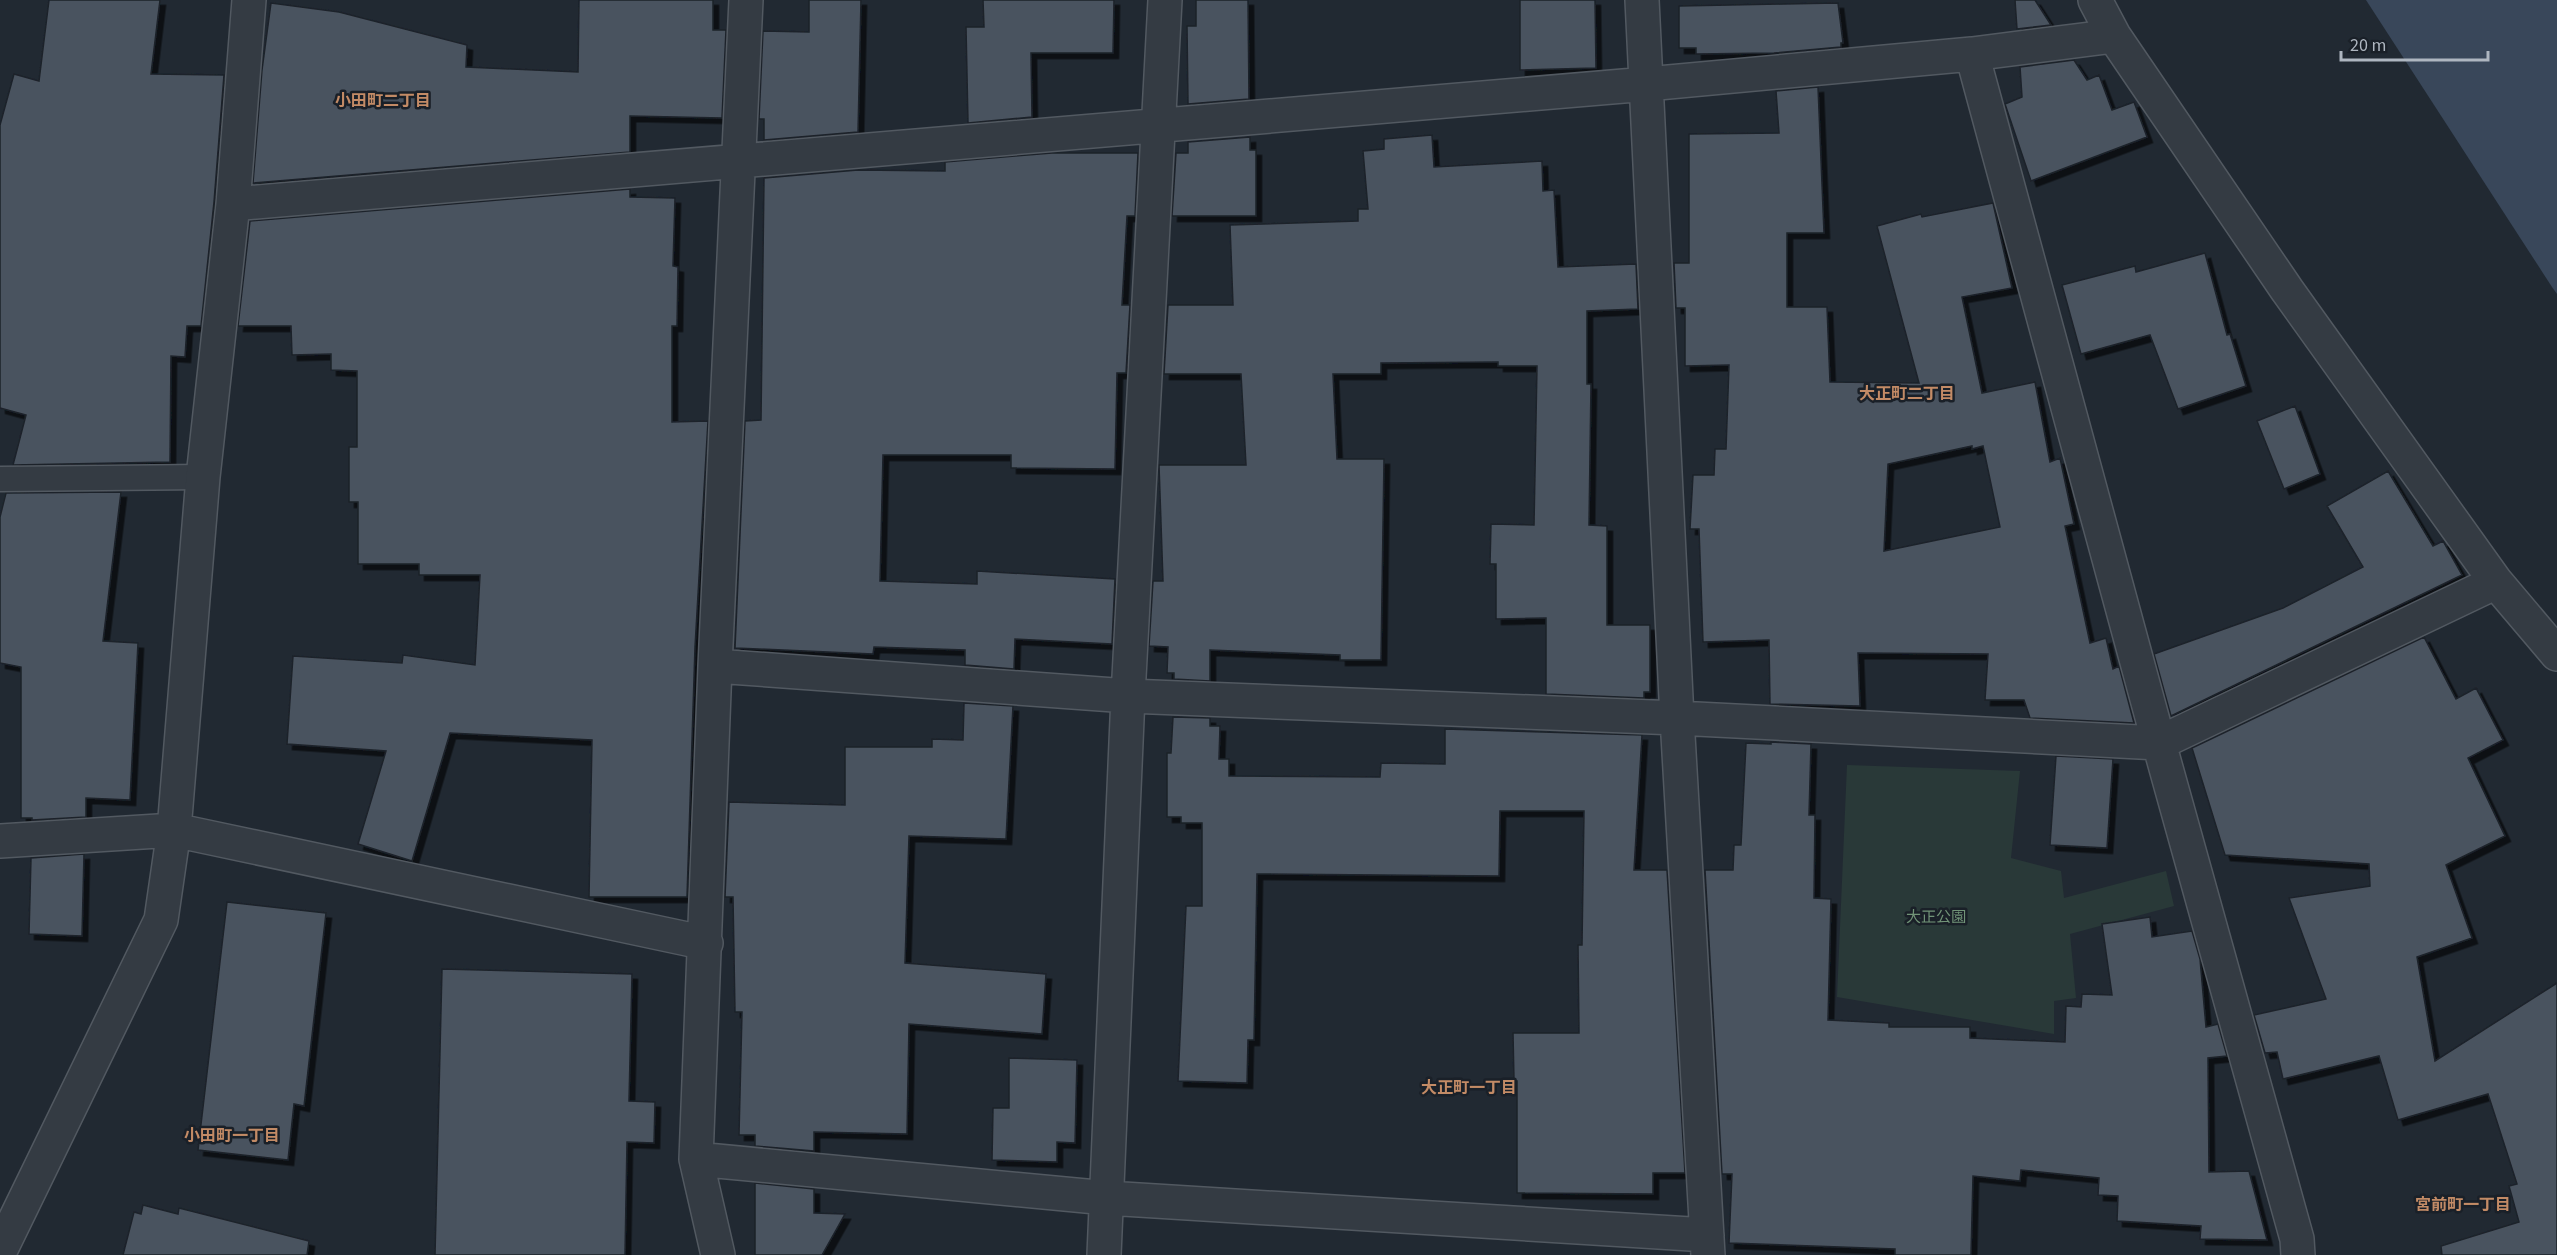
<svg xmlns="http://www.w3.org/2000/svg" width="2557" height="1255" font-family="'Source Sans 3','Noto Sans JP',sans-serif">
  <style>
    .green { fill: #293938 }
    .water { fill: #39475a }
    .building { fill: #4a535e; stroke: #1c222a; stroke-width: 1.5; fill-rule: evenodd; filter: url(#shadow) }
    .lines { fill: none; stroke-linecap: round; stroke-linejoin: round }
    .service-casing { stroke: #525961; stroke-width: 27 }
    .minor-casing { stroke: #525961; stroke-width: 36 }
    .service { stroke: #343b43; stroke-width: 24 }
    .minor { stroke: #343b43; stroke-width: 33 }
    .labels { text-anchor: middle; dominant-baseline: central; stroke-width: 5; stroke-linejoin: round; paint-order: stroke }
    .park-label { font-size: 15px; fill: #719377; stroke: #1a2028 }
    .neighbourhood-label { font-size: 16px; font-weight: bold; fill: #c38b66; stroke: #1a2028 }
  </style>
  <defs>
    <filter id="shadow"><feDropShadow dx="5.5" dy="5.5" stdDeviation="0" flood-color="#0009"/></filter>
  </defs>
  <rect width="100%" height="100%" fill="#212932"/>
  <!-- green -->
  <path class="green" d="M1847,765l173,6 -9,87 50,13 3,27 102,-27 8,35 -104,28 6,64 -22,3v33l-217,-37z"/>
  <!-- water -->
  <path class="water" d="M2366,0h191v294l-5,-7z"/>
  <!-- building -->
  <path class="building" d="M49,0h111l-9,74 73,1 -10,127 -13,124h-14l-2,31 -14,-1 -1,106 -157,3 13,-50 -26,-7v-283l14,-51 25,7z
    M579,0h134v30h13l-4,88 -92,-2v36l-377,31 9,-113 9,-67 68,9 128,33 -1,22 112,5z
    M809,0h52l-3,132 -94,8v-21h-5l4,-88 46,1z
    M983,0h131l-1,53h-82l1,64 -64,6 -2,-96h18z
    M1196,0h52l1,99 -61,5 -1,-78h9z
    M1520,0h75l1,68 -76,2z
    M2015,0h20l16,25 -34,4z
    M1838,3l5,40h-2v4l-67,6 -78,1v-6h-17v-42z
    M2074,60l13,20 12,-5 13,35 22,-8 13,35 -116,44 -26,-77 17,-7 -2,-30z
    M1818,87l6,146h-37v74h40l3,75 89,1 -42,-157 44,-12 1,3 71,-14 19,85 -50,9 20,96 53,-11 15,80 10,-4 14,66 -9,2 25,117 16,-5 7,31 6,-3 15,57 -104,-5 -6,-18h-39l3,-46 -130,-1 2,53 -90,-2 -1,-64 -66,2 -4,-113h-9l3,-54h21l1,-26h11l3,-84 -44,1v-58h-9l-2,-45h15v-129l90,-1 -3,-42zM1972,446v3l11,-3 17,81 -116,24 4,-87z
    M1432,135l2,32 108,-6 1,30 11,-1 4,77 78,-3 2,45 -51,2v73h4l-2,141 18,1v99h43v67h-6v6l-98,-4v-76l-50,1v-55h-6l1,-40 43,1 3,-159h-39v-4l-117,1v11h-48l4,85h47l-3,201h-41v-5l-130,-5v31l-36,-2v-6h-7l1,-26 -19,-1 4,-65h10l-4,-116h87l-5,-91h-77l4,-69h65l-3,-80 128,-4v-12h10l-5,-58 21,-2v-10z
    M1250,137v13h6v66h-84l4,-63h12v-11z
    M1052,153h86l-3,63h-8l-5,89h8l-4,68h-9l-2,96 -104,-1v-13h-128l-3,126 97,3v-13l138,8 -3,65 -97,-5 -1,30 -49,-4v-15l-91,-3 -1,7 -138,-6 10,-227 16,-1 3,-242 94,-8 87,1v-9z
    M630,189v8l45,1 -2,68 5,1 -1,59h-5v96l36,-1 -13,226 -8,250h-98l3,-157 -142,-7 -38,128 -54,-17 28,-93 -99,-7 6,-88 109,7 1,-8 72,10 5,-90h-61v-11h-61v-62h-9v-55h8v-76l-26,-1v-16l-39,1 -1,-29h-53l12,-105z
    M2205,253l22,82 3,-1 16,52 -68,23 -28,-74 -69,19 -19,-69 73,-19 1,6z
    M2295,406l25,68 -36,15 -27,-68z
    M2388,471l45,75 10,-5 19,34 -291,141 -17,-62 129,-46 80,-41 -36,-61z
    M121,492l-18,149 35,2 -8,157 -44,-2v19l-54,3v-2h-11v-151l-21,-4v-146l6,-24z
    M2424,637l32,62 20,-11 27,52 -35,18 37,78 -59,29 26,73 -55,19 18,104 122,-78v272h-115l-1,-9 78,-24 -10,-36 8,-2 -29,-90 -90,26 -19,-64 -96,23 -6,-27 -12,1 -11,-38 72,-16 -37,-101 81,-12 -1,-22 -144,-9 -33,-107z
    M964,703l49,3 -7,133 -97,-3 -4,127 141,11 -4,60 -133,-10 -2,110 -93,-2v19l-59,-5v-11h-16l3,-123h-7l-2,-115h-8l4,-95 116,3v-58h87v-8l31,1z
    M1173,717l37,1v8h10l-1,33h10v17l151,1 1,-14 64,1v-35l197,6 -8,135h33l18,303h-32v21l-136,-1v-112h-3l-1,-48h66l-1,-88h4l2,-134h-84l-1,65 -242,-2 -3,166h-6l-1,43 -69,-2 8,-175h16v-83h-21v-6h-14v-64h4z
    M1771,742l40,2 -2,71h6l-1,83 17,1 -3,121 61,3v4h81v11l95,4 1,-36 15,1 1,-13 30,1 -10,-71 48,-7 2,20 40,-6 8,28 6,68 12,-3 9,32 -19,2 1,114 40,-1 18,69 -67,-1 1,-13 -84,-5 1,-25 -20,-1 1,-17 -78,-8 -1,11 -47,-5 -2,79h-76v-6l-166,-6 3,-69h-10l-17,-304h28l1,-25h7l5,-102 25,1z
    M2056,756l57,3 -6,89 -57,-3z
    M84,854l-2,82 -53,-2 2,-76z
    M227,902l99,11 -22,193 -10,-2 -6,56 -90,-10z
    M442,969l190,5 -3,127 26,1 -1,41 -27,-1 -2,113h-190z
    M1009,1058l68,2 -2,83 -18,-1v20l-65,-2 1,-52h16z
    M755,1183l59,6v24l31,1 -23,41h-67z
    M143,1205l35,9 1,-6 130,33 -2,14h-184l11,-43 7,2z"/>
  <g class="lines">
    <defs>
      <path id="service" d="M0,479l203,-2"/>
      <path id="minor" d="M1642,0l35,718 31,537
        M2095,0l19,36 173,254 209,292 61,72
        M1972,54l187,689 138,496 1,16
        M233,204l1414,-120 325,-30 142,-18
        M715,666l413,30 549,22 482,25 337,-161
        M0,841l174,-11 532,113
        M696,1159l411,39 600,37
        M0,1251l161,-331 13,-90 29,-353 30,-273 16,-204
        M718,1255l-22,-96 19,-493 31,-666
        M1104,1255l24,-559 37,-696"/>
    </defs>
    <!-- service casing -->
    <use href="#service" class="service-casing"/>
    <!-- minor casing -->
    <use href="#minor" class="minor-casing"/>
    <!-- service -->
    <use href="#service" class="service"/>
    <!-- minor -->
    <use href="#minor" class="minor"/>
  </g>
  <g class="labels">
    <!-- park labels -->
    <g class="park-label">
      <text x="1936" y="917">大正公園</text>
    </g>
    <!-- neighbourhood labels -->
    <g class="neighbourhood-label">
      <text x="383" y="101">小田町二丁目</text>
      <text x="1907" y="394">大正町二丁目</text>
      <text x="1469" y="1088">大正町一丁目</text>
      <text x="232" y="1136">小田町一丁目</text>
      <text x="2463" y="1205">宮前町一丁目</text>
    </g>
  </g>
  <!-- scale -->
  <path d="M2341 51v9h147v-9" fill="none" stroke="#aeb6c0" stroke-width="3"/>
  <text x="2350" y="51" font-size="18" fill="#aeb6c0" stroke="#1a2028" stroke-width="4.5" paint-order="stroke">20 m</text>
</svg>
